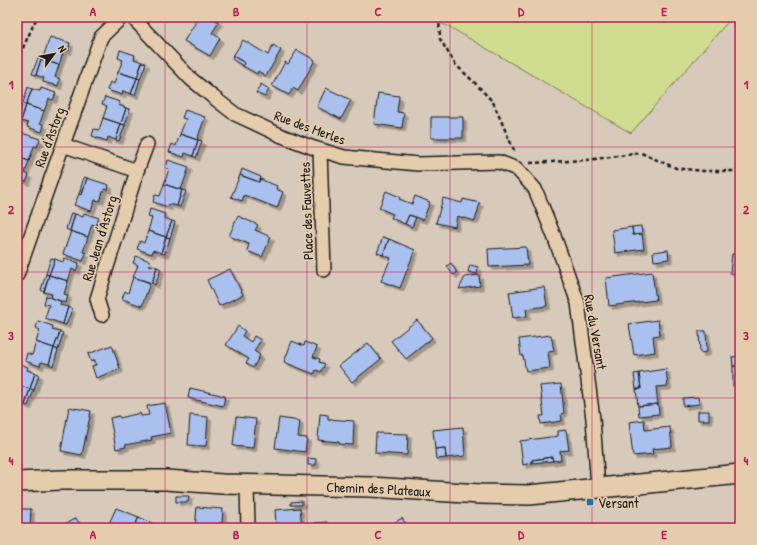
<svg xmlns="http://www.w3.org/2000/svg" width="757" height="545" font-family="'Patrick Hand',sans-serif">
  <style>
    .green { fill: #d0dc8f; stroke: #767c56 }
    .building { fill: #aac1ef; stroke: #1c1c1c; filter: url(#shadow) }
    .lines { fill: none; stroke-linecap: round; stroke-linejoin: round }
    .street-casing { stroke: #1c1c1c; stroke-width: 16 }
    .secondary-casing { stroke: #1c1c1c; stroke-width: 22 }
    .path { stroke: #1c1c1c; stroke-width: 2.5; stroke-dasharray: 4 3; stroke-linecap: butt }
    .street { stroke: #e4ccad; stroke-width: 13 }
    .secondary { stroke: #e4ccad; stroke-width: 19 }
    .grid { fill: none; stroke: #c2185b; stroke-width: 1; stroke-opacity: 0.55 }
    .poi-dot { fill: #1f6fb2; stroke: #e4ccad; stroke-width: 1.5 }
    .labels { text-anchor: middle; dominant-baseline: central; stroke-width: 3.5; stroke-linejoin: round; paint-order: stroke }
    .street-label { font-size: 14px; fill: #1c1c1c; stroke: #e4ccad }
    .poi-label { font-size: 14px; fill: #1c1c1c; stroke: #e4ccad; text-anchor: start }
    .neatline { fill: none; stroke: #c2185b; stroke-width: 1.5 }
    .grid-label { font-size: 13px; text-anchor: middle; font-weight: bold; fill: #c2185b }
  </style>
  <defs>
    <filter id="shadow"><feDropShadow dx="3.5" dy="3.5" stdDeviation="0" flood-color="#0004"/></filter>
  </defs>
  <rect width="100%" height="100%" fill="#d8caba"/>
  <filter id="ink" filterUnits="userSpaceOnUse"><feTurbulence type="fractalNoise" baseFrequency=".025" numOctaves="2"/><feDisplacementMap in="SourceGraphic" scale="8" xChannelSelector="R" yChannelSelector="G"/><feConvolveMatrix kernelMatrix="1 2 1 2 8 2 1 2 1" color-interpolation-filters="sRGB"/></filter>
  <g filter="url(#ink)">
    <!-- green -->
    <path class="green" d="M424,17h308l-101,116 -183,-107z"/>
    <!-- building -->
    <path class="building" d="M199,17h11l9,5 -7,11 8,5 -10,18 -26,-15z
      M50,37l20,6 -2,8 -4,-1 -5,15 -17,-5z
      M243,40l25,15 5,-10 8,5 -15,26 -8,-5 -1,3 -14,-8 2,-3 -12,-7z
      M120,50l15,5 -1,4 8,3 -5,16 -19,-6 5,-12 -5,-2z
      M297,50l18,10 -17,31 -5,-3 -4,7 -17,-9 13,-24 3,2z
      M233,56l12,7 -2,3 -11,-7z
      M38,58l3,1 -5,16 -4,-1z
      M41,59l18,6 -4,12 5,2 -2,7 -15,-4 1,-4 -8,-3z
      M142,62l4,1 -6,16 -3,-1z
      M118,72l19,6 -6,16 -8,-3 -1,4 -15,-5 3,-8 4,2z
      M137,78l3,1 -5,16 -4,-1z
      M261,84l8,5 -4,8 -9,-4z
      M28,87l4,2 -6,16 -3,-2z
      M41,88l15,5 -3,7 -4,-1 -5,12 -18,-6 6,-16 8,2z
      M326,88l25,12 -10,19 -24,-12z
      M378,93l21,3 -2,16 7,1 -2,15 -28,-4z
      M105,97l15,5 -2,3 8,3 -5,16 -18,-6 4,-12 -5,-2z
      M23,103l3,2 -5,16 -4,-2z
      M26,105l18,6 -4,12 4,2 -2,7 -15,-5 1,-4 -7,-2z
      M126,108l4,1 -5,16 -4,-1z
      M185,110l20,7 -8,23 -17,-6 6,-15 -4,-1z
      M431,117h32v21h-32z
      M103,118l18,6 -5,16 -8,-3 -1,4 -15,-5 2,-7 5,1z
      M121,124l4,1 -6,16 -3,-1z
      M19,132l21,7 -3,8 -3,-1 -5,15 -12,-4v-18z
      M180,134l18,6 -5,16 -8,-3 -1,4 -15,-5 3,-8 4,2z
      M198,140l4,1 -6,17 -3,-2z
      M17,157l12,4 -4,12 4,2 -3,7 -9,-3z
      M168,160l21,7 -8,23 -17,-6 5,-15 -3,-1z
      M242,169l19,8 -2,5 -19,-7z
      M240,175l19,7 1,-3 17,7 -1,3 7,3 -6,16 -33,-13 -2,6 -11,-4z
      M84,177l3,1 -5,17 -3,-1z
      M87,178l22,7 -1,5 -4,-1 -4,12 -5,-1 -4,11 -17,-6 5,-11 3,1z
      M164,184l18,6 -5,16 -8,-2 -1,3 -15,-5 2,-7 5,1z
      M182,190l4,1 -6,16 -3,-1z
      M386,191l14,6 -1,2 13,5 3,-8 15,6 -7,18 -14,-5 -4,9 -14,-6 2,-4 -14,-6z
      M443,198l19,5 1,-4 17,4 -5,18 -18,-5 -2,11 -19,-4z
      M150,209l15,5 -1,4 8,3 -6,16 -18,-6 4,-13 -4,-1z
      M71,213l4,1 -5,17 -4,-2z
      M84,213l15,5 -3,8 -4,-2 -4,13 -18,-6 5,-17 8,3z
      M409,215l7,2 -4,10 -7,-3z
      M238,216l20,9 -3,5 16,7 -9,20 -15,-6 2,-7 -20,-8z
      M172,221l3,1 -5,16 -4,-1z
      M641,226l1,8 -9,1 -1,-8z
      M632,227l1,8 9,-1 2,15 -29,4 -3,-23z
      M71,231l17,6 -5,15 3,1 -3,8 -20,-7z
      M148,231l18,6 -5,16 -8,-3 -1,4 -15,-5 3,-8 4,2z
      M166,237l4,1 -5,16 -4,-1z
      M383,237l6,2 -6,16 -6,-2z
      M389,239l26,11 -15,38 -19,-7 10,-23 -8,-3z
      M526,247l2,18 -39,2 -1,-18z
      M668,250l1,9 -15,2 -1,-9z
      M732,254l8,1v19l-10,-1z
      M136,256l14,5 -1,4 8,2 -5,16 -19,-6 5,-12 -5,-2z
      M51,258l4,1 -6,16 -3,-1z
      M64,258l15,5 -3,8 -4,-2 -4,12 -19,-6 6,-16 8,3z
      M451,263l6,10 -4,2 -6,-9z
      M470,265l8,2 -1,7 -9,-2z
      M157,267l4,2 -6,16 -3,-2z
      M230,269l13,26 -24,11 -12,-26z
      M652,272l4,28 -47,6 -3,-28z
      M46,274l3,1 -5,17 -3,-2z
      M49,275l19,6 -4,13 4,1 -2,8 -15,-5 1,-4 -8,-2z
      M479,275l1,11 -21,3 6,-12z
      M133,277l17,6 -8,23 -20,-7 3,-8 3,2z
      M544,287l3,19 -21,3 1,7 -14,2 -4,-26z
      M46,296l15,5 -1,4 8,2 -5,17 -18,-6 4,-13 -5,-1z
      M68,307l4,2 -6,16 -3,-1z
      M417,320l15,18 -26,21 -15,-18z
      M658,320l2,15 -7,1 2,16 -21,3 -5,-31z
      M38,321l15,5 -1,4 8,2 -6,16 -18,-6 4,-12 -4,-2z
      M238,326l7,5 -3,5 9,6 3,-6 7,4 -7,11 6,4 -7,13 -7,-5 3,-4 -23,-14z
      M699,331h7l1,21 -7,1z
      M60,332l3,1 -5,17 -4,-2z
      M551,335l3,16 -6,1 2,16 -24,3 -3,-15h-2l-2,-17z
      M292,341l12,5 1,-4 12,5 -4,10 7,2 -1,3 6,2 -4,8 -5,-2 -2,4 -30,-12z
      M36,342l18,6 -5,16 -8,-2 -1,4 -15,-5 2,-8 5,2z
      M368,343l13,16 -29,23 -13,-16z
      M112,345l8,24 -24,9 -4,-12 4,-1 -1,-5 -4,2 -3,-8z
      M54,348l4,2 -5,16 -4,-2z
      M740,356v10h-7l-1,-9z
      M17,363l11,4 -1,3 8,3 -5,16 -13,-4z
      M733,366h7v20h-7z
      M666,369l2,17 -12,1 2,17 -20,2 -2,-17h5l-2,-16z
      M35,373l4,1 -5,16 -4,-1z
      M639,373l2,16h-5l-2,-15z
      M561,384l3,29 -3,1 1,7 -21,3 -1,-8h4l-4,-30z
      M17,385l13,4 -5,16 -8,-3z
      M190,388l35,8 -2,10 -35,-8z
      M30,389l4,1 -6,16 -3,-1z
      M698,397l1,7 -16,2v-8z
      M165,403l6,30 -20,4 1,3 -27,5 1,2 -10,2 -6,-31 9,-2 1,2 20,-5 1,3 8,-1 -2,-9z
      M658,404l1,10 -20,2 -1,-10z
      M69,407l22,4 -9,44 -21,-4z
      M698,411h11v9h-11z
      M320,414l8,1v4l26,2 -1,24 -14,-1v-2l-21,-2z
      M190,415l18,2 -2,29 -18,-1z
      M236,417l20,2 -3,29 -20,-2z
      M279,418l21,3 -2,16 9,1 -2,14 -30,-4z
      M644,420l1,10 25,-3 2,20 -20,2 1,5 -20,2 -4,-34z
      M463,427l2,29 -19,2 -1,-10 -10,1 -2,-19z
      M566,430l3,20 -9,1 1,9 -8,1 -1,-4 -20,3v3l-9,2 -3,-24 38,-5v-5z
      M376,433l32,1 -1,21 -32,-2z
      M445,448l1,10 -10,1 -1,-10z
      M552,457l1,4 -21,2v-3z
      M308,458l8,1v6h-8z
      M176,496h13l-1,6h-12z
      M302,501v4h-11v-3z
      M197,507l26,2 -1,14h-3v3l8,1v1h-32z
      M116,508l23,9 -5,11h-27z
      M300,508l2,20h-32l9,-1 -1,-4 -2,1 -1,-14z
      M17,509h14l-1,19h-13z
      M139,517l23,11h-28z
      M76,518l6,10h-24z
      M402,518l6,10h-22z
      M327,522l3,6h-15v-5z"/>
    <g class="lines">
      <defs>
        <path id="street" d="M132,17l59,62 22,18 22,17 47,22 32,12 30,9 74,7 81,-2 18,7 18,20 19,47 24,67 15,116 5,69
          M63,145l74,26
          M320,150l4,120
          M17,275l84,-238 21,-20
          M102,315l-5,-16 40,-128 10,-27
          M247,485l1,43"/>
        <g id="secondary">
          <path id="s1" d="M17,482l44,-2h105l56,4 149,3 109,7 49,1 211,-21"/>
        </g>
      </defs>
      <!-- street casing -->
      <use href="#street" class="street-casing"/>
      <!-- secondary casing -->
      <use href="#secondary" class="secondary-casing"/>
      <!-- path -->
      <path class="path" d="M439,17l1,22 15,25 20,19 18,19 19,44 3,6
        M17,61l20,-44
        M530,163l57,-3 54,-7 35,15 27,3h37"/>
      <!-- street -->
      <use href="#street" class="street"/>
      <!-- secondary -->
      <use href="#secondary" class="secondary"/>
    </g>
  </g>
  <!-- grid -->
  <path class="grid" d="M165,17v511M307,17v511M450,17v511M592,17v511M17,147h723M17,272h723M17,398h723"/>
  <!-- markers -->
  <rect class="poi-dot" x="586" y="498" width="8" height="8" rx="2"/>
  <g class="labels">
    <!-- street labels -->
    <g class="street-label">
      <text transform="translate(310 127) rotate(20)">Rue des Merles</text>
      <text transform="translate(49 137) rotate(-70)">Rue d'Astorg</text>
      <text transform="translate(306 211) rotate(-92)">Place des Fauvettes</text>
      <text transform="translate(99 238) rotate(-73)">Rue Jean d'Astorg</text>
      <text transform="translate(596 332) rotate(80)">Rue du Versant</text>
      <text stroke="none"><textPath href="#s1" startOffset="362">Chemin des Plateaux</textPath></text>
    </g>
    <!-- poi labels -->
    <g class="poi-label">
      <text x="598" y="502">Versant</text>
    </g>
  </g>
  <!-- margin -->
  <rect width="757" height="545" fill="none" stroke="#e4ccad" stroke-width="44"/>
  <!-- north arrow -->
  <g transform="translate(54 54) rotate(58)" stroke="#e4ccad" stroke-width="3" paint-order="stroke">
  <path d="M0-3L7 15L0 10L-7 15Z" fill="#1c1c1c"/>
  <text y="-6" font-size="11" font-weight="bold" text-anchor="middle" fill="#1c1c1c">N</text>
  </g>
  <rect x="22" y="22" width="713" height="501" class="neatline"/>
  <g class="grid-label">
    <text x="93" y="16">A</text>
    <text x="236" y="16">B</text>
    <text x="378" y="16">C</text>
    <text x="521" y="16">D</text>
    <text x="664" y="16">E</text>
    <text x="11" y="89">1</text>
    <text x="746" y="89">1</text>
    <text x="11" y="214">2</text>
    <text x="746" y="214">2</text>
    <text x="11" y="340">3</text>
    <text x="746" y="340">3</text>
    <text x="11" y="465">4</text>
    <text x="746" y="465">4</text>
    <text x="93" y="539">A</text>
    <text x="236" y="539">B</text>
    <text x="378" y="539">C</text>
    <text x="521" y="539">D</text>
    <text x="664" y="539">E</text>
  </g>
</svg>
